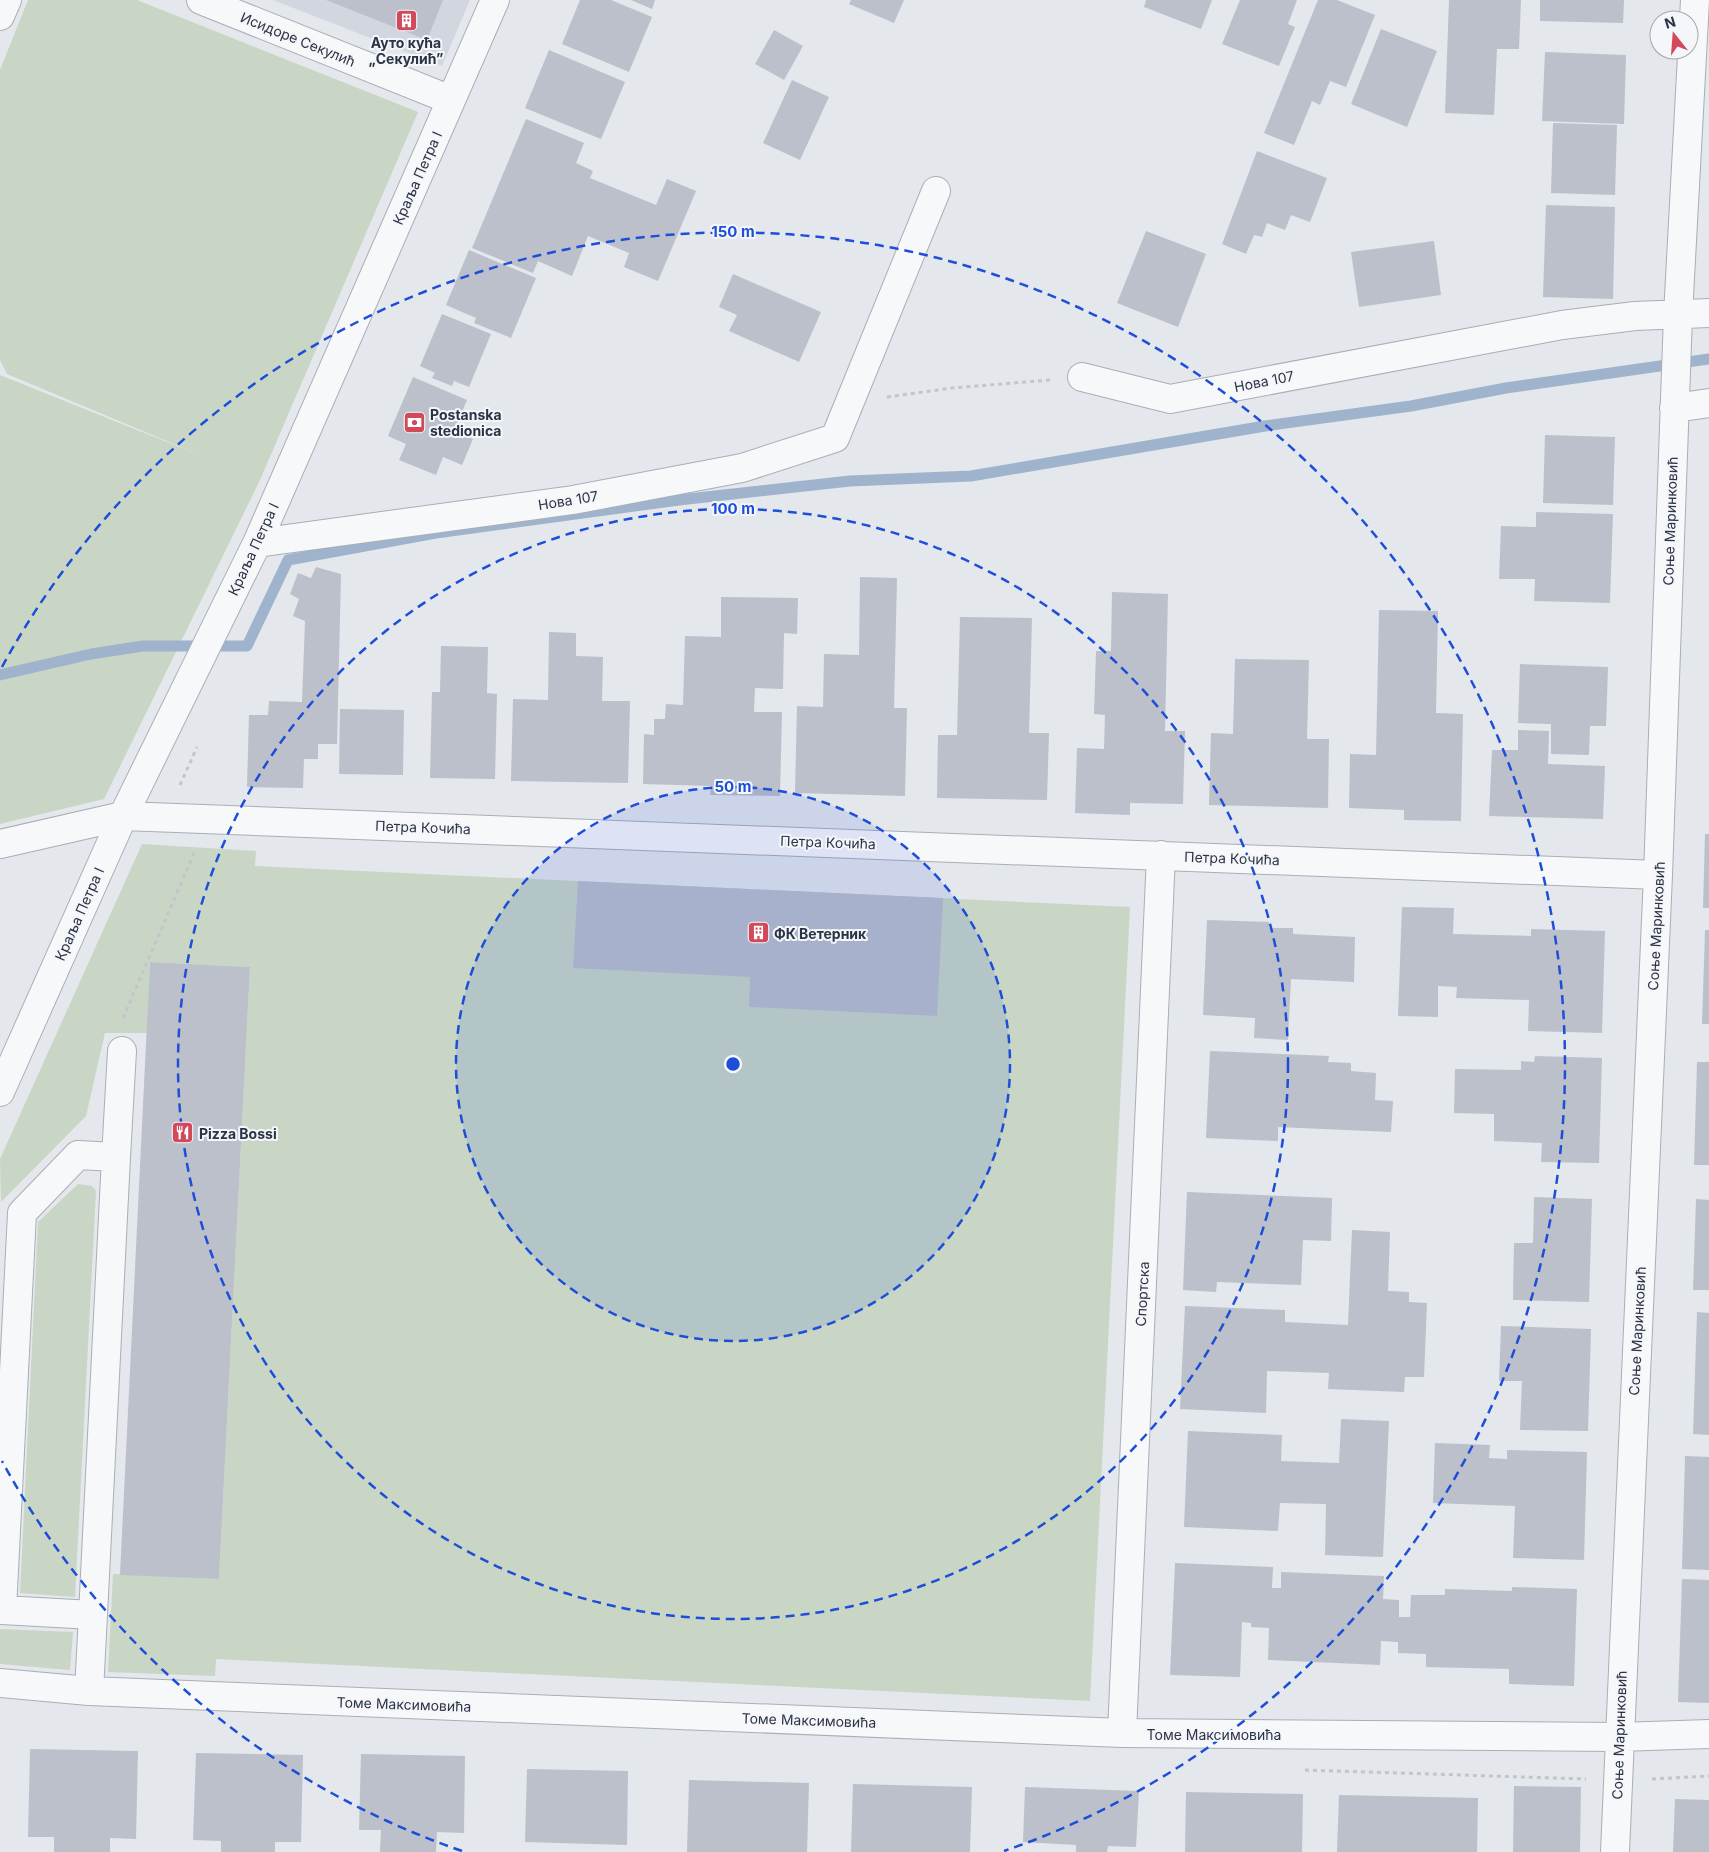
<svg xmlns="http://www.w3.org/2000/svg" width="1709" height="1852" font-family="Inter,sans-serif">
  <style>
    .built { fill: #d2d6de }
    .green { fill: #c9d6c5 }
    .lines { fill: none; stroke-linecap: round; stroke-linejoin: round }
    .stream { stroke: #9fb4cc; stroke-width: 11 }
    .building { fill: #bbc0ca }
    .minor-casing { stroke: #a9aeb7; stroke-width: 30 }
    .path { stroke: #c2c5cb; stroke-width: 3; stroke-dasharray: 4 4; stroke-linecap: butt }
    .minor { stroke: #f7f8fa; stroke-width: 28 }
    .ring { fill: none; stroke: #1d4ed8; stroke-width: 2.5; stroke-dasharray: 9 6 }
    .labels { text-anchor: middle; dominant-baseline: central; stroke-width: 4; stroke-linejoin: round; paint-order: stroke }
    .street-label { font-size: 14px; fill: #2b3445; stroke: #f4f6f9 }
    .poi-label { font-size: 14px; font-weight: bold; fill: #2b3445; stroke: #f4f6f9; text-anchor: start }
    .centre { fill: #1d4ed8; stroke: #f4f6f9; stroke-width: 2.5 }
    .ring-label { font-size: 15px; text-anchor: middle; font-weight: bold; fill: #1d4ed8; stroke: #f4f6f9; stroke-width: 4; stroke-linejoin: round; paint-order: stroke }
  </style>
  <rect width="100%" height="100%" fill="#e4e7ec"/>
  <!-- built -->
  <path class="built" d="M273,0h197l-28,66z"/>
  <!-- green -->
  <path class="green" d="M28,0h109l281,112 -158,368 -156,319 -104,25v-449l207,83 -200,-84 -7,-14v-290z
    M142,844l114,7 -1,15 875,41 -40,794 -874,-42 -1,17 -107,-4 5,-98 106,5 31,-612 -100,-5 -3,71h-42l-19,83 -85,86 -1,-43z
    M78,1184l14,2 4,5 -21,406 -55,-4 18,-371z
    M0,1629l73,3 -3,38 -70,-6z"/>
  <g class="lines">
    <!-- stream -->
    <path class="stream" d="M0,675l91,-21 52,-8h104l41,-86 148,-27 243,-33 171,-19 121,-5 294,-50 146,-20 95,-18 203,-29"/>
  </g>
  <!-- building -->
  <path class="building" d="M326,0h117l-16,40z
    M580,0h31l41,17 -23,55 -67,-28z
    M631,0h24l-3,9z
    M851,0h53l-10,23 -45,-19z
    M1146,0h66l-11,29 -57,-22z
    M1240,0h57l-9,24 7,3 -16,39 -57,-22z
    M1318,0h19l38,15 -29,72 -16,-6 -10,24 -8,-4 -18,44 -30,-12z
    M1449,0h72l-2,49h-22l-3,66 -49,-2z
    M1540,0h84l-1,23 -83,-2z
    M1381,29l56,22 -30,76 -56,-23z
    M774,30l29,16 -19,34 -29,-16z
    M549,50l76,32 -24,57 -76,-31z
    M1545,52l81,3 -2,69 -82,-3z
    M792,80l37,17 -29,63 -37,-17z
    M526,119l58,24 -8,20 17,8 -3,7 66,27 11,-26 29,12 -38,90 -34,-14 5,-14 -41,-17 -16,40 -34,-15 -5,12 -61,-25z
    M1553,123l64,2 -2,70 -64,-2z
    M1257,151l70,27 -17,44 -19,-7 -6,15 -18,-7 -5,14 -8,-2 -8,19 -24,-10z
    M1546,205l69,2 -2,92 -70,-2z
    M1146,231l60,23 -28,73 -61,-24z
    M1434,241l7,54 -82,12 -8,-55z
    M469,250l67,28 -25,60 -37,-15 2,-5 -30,-13z
    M733,274l88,38 -22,50 -70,-31 8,-16 -18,-8z
    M442,314l49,20 -22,53 -15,-6 -2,5 -20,-8 3,-5 -15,-7z
    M413,377l54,23 -13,31 19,8 -11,26 -19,-8 -7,18 -37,-15 7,-16 -18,-8z
    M1545,435l70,2 -2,68 -70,-2z
    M1536,512l77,2 -3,89 -76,-2 1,-22h-36l2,-53 35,1z
    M316,567l25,7 -4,170h-19v15h-14l-1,29 -56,-1 2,-72h19l1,-14 33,1 3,-81 -12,-5 6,-17 -9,-5 8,-21 13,5z
    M860,577l37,1 -3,130h13l-2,88 -110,-3 2,-87 26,1 1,-53 35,1z
    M1112,592l56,2 -3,137h20l-2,73 -53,-1v12l-55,-2 2,-65 27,1 1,-34 -11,-1 2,-63h15z
    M721,597l77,1 -1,36 -13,-1 -1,56 -28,-1 -1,24h28l-2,84 -70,-1 1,-9 -68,-2 1,-50 10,1v-16h11l1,-15 17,1 2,-69 36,1z
    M1379,610l59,1 -2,102 27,1 -2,107 -57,-1v-10l-55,-2 1,-54 26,1z
    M960,617l72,1 -3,115h20l-2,67 -110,-2 1,-63h19z
    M549,632l27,1v23l27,1 -1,44h28l-2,82 -117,-2 2,-82 35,1z
    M441,646l47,1 -1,46 10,1 -2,85 -65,-1 2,-86h8z
    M1235,659l74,1 -2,79h22l-1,69 -119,-3 2,-72 22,1z
    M1520,664l88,3 -2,59h-16l-1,29 -38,-1v-30l-33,-1z
    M340,709l64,1 -1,65 -64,-1z
    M1518,730l31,1 -1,33 57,2 -2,53 -114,-3 3,-66h26z
    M1705,834h4v74h-6z
    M578,881l365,17 -6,118 -188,-9 1,-30 -177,-9z
    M1402,907l52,1 -1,26 78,2v-7l74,2 -3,102 -74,-2 1,-31 -73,-2 1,-11 -19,-1v31l-40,-1z
    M1207,920l62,2v6h24v6l62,3 -1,45 -63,-3 -3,61 -34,-2 1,-20 -52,-3z
    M1705,930h4v94h-7z
    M150,962l100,5 -31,612 -99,-4z
    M1210,1051l119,5 -1,6 23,1v8l25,2 -1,27 18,1 -2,31 -113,-5v14l-72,-3z
    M1535,1056l67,2 -3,105 -58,-1 1,-19 -48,-2v-27l-40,-1 1,-44 66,1v-9l13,1z
    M1697,1062h12v103h-15z
    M1187,1192l145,6 -1,43 -28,-1 -2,45 -84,-3 -1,10 -33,-2z
    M1534,1197l58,2 -3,103 -76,-2 1,-57h19z
    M1696,1199l13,1v90h-16z
    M1352,1230l38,2 -2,59 21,1v10l18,1 -3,74h-19l-1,15 -76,-3 1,-16 -62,-2 -1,42 -86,-4 5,-103 100,4v12l63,3z
    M1697,1312l12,1v122l-16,-1z
    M1501,1326l90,3 -3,102 -68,-1 2,-49h-23z
    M1341,1419l48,2 -6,136 -58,-2 1,-51 -46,-1 -2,28 -94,-4 4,-96 94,4 -1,26 58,2z
    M1435,1443l55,2 -1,13 18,1v-9l80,2 -3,108 -71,-2 2,-52 -82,-3z
    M1685,1456l24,1v113l-27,-1z
    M1175,1563l98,4 -1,21h9v-16l103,4 -1,23 16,1v17h11l1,-22h34v-6l67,2v-4l65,2 -3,97 -65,-2v-15l-83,-2v-13l-28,-1v-11l-17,-1 -1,24 -112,-5 1,-32 -18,-1v-4l-9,-1 -2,55 -70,-2z
    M1682,1579l27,1v123l-31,-1z
    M30,1749l108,2 -2,88 -26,-1v14h-56v-15h-26z
    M196,1753l107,2 -2,87h-26v10h-54v-11l-28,-1z
    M361,1754l104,2 -1,77 -27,-1 -1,20h-56l1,-22h-22z
    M527,1769l101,2 -1,74 -102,-3z
    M689,1780l120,3 -2,69h-120z
    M853,1784l119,3 -2,65h-119z
    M1514,1786l67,1 -1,65h-67z
    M1025,1787l114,4 -3,56 -28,-1 -1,6h-31v-7l-53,-3z
    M1186,1792l117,2 -1,58h-117z
    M1339,1795l139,3 -1,54h-140z
    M1675,1799l34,1v52h-36z"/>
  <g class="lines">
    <defs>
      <path id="minor" d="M201,0l250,100
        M0,16l7,-16
        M1082,377l88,22 392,-74 73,-9 74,-3
        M1674,408l35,-5
        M257,543l316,-43 169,-32 93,-30 101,-247
        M0,844l123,-28 1535,59
        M0,1092l123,-276 134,-273 238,-543
        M93,1615l23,-458
        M0,1683l89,8 1033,42 497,4 90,-3
        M89,1691l4,-76 -91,-5 20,-397 56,-58 38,2 6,-106
        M1122,1733l39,-878
        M1615,1852l43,-977 20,-560 17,-315"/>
    </defs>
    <!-- minor casing -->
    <use href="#minor" class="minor-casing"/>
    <!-- path -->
    <path class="path" d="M887,397l65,-9 98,-8
      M180,785l17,-38
      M123,1018l72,-167
      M1305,1770l281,9
      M1652,1779l57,-3"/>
    <!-- minor -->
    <use href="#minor" class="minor"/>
  </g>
  <!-- distance rings -->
  <circle cx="733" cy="1064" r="277" fill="#1d4ed8" fill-opacity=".12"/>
  <g class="ring">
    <circle cx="733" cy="1064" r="277"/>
    <circle cx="733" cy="1064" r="555"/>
    <path d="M462 1851A832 832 0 0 1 2 1461M2 667A832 832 0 1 1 1004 1851"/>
  </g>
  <!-- icons -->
  <defs>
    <symbol id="building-square" viewBox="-11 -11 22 22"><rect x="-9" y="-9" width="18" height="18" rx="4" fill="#d1495b" stroke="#f4f6f9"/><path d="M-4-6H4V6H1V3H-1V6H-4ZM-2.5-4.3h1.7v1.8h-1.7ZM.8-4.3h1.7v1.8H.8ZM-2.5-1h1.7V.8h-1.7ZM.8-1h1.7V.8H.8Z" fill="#fff"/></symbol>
    <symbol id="bank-square" viewBox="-11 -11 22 22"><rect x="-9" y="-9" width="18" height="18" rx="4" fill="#d1495b" stroke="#f4f6f9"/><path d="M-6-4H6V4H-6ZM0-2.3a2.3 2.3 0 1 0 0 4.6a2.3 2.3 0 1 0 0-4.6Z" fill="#fff"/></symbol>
    <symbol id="restaurant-square" viewBox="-11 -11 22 22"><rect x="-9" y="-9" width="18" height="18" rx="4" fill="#d1495b" stroke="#f4f6f9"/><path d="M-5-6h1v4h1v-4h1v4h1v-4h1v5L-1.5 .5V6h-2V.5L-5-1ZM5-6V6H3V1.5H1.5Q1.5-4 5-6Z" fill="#fff"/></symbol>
  </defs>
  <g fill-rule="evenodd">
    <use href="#building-square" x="394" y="8" width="25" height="25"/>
    <use href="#bank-square" x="402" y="410" width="25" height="25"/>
    <use href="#building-square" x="746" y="920" width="25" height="25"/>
    <use href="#restaurant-square" x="170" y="1120" width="25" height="25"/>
  </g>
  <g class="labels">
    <!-- street labels -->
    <g class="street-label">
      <text transform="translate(298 39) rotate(22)">Исидоре Секулић</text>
      <text transform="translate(417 178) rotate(-66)">Краља Петра I</text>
      <text transform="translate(1264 381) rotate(-11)">Нова 107</text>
      <text transform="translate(568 500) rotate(-9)">Нова 107</text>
      <text transform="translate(1670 521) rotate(-88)">Соње Маринковић</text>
      <text transform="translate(253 549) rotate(-65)">Краља Петра I</text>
      <text transform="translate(423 827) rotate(2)">Петра Кочића</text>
      <text transform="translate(828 842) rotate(2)">Петра Кочића</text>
      <text transform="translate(1232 858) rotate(2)">Петра Кочића</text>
      <text transform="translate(79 914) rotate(-66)">Краља Петра I</text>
      <text transform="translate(1656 926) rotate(-87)">Соње Маринковић</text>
      <text transform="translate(1142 1294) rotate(-87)">Спортска</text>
      <text transform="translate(1637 1331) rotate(-87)">Соње Маринковић</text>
      <text transform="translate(404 1704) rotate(2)">Томе Максимовића</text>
      <text transform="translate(809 1720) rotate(2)">Томе Максимовића</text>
      <text x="1214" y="1734">Томе Максимовића</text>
      <text transform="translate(1619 1735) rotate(-88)">Соње Маринковић</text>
    </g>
    <!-- poi labels -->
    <g class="poi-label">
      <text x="406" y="42" text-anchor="middle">Ауто кућа<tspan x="406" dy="16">„Секулић”</tspan></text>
      <text x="430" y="414">Postanska<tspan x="430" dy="16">stedionica</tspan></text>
      <text x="774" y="933">ФК Ветерник</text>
      <text x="199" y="1133">Pizza Bossi</text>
    </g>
  </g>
  <circle cx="733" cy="1064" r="8" class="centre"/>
  <g class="ring-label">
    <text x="733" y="237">150 m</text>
    <text x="733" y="514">100 m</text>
    <text x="733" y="792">50 m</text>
  </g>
  <!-- north arrow -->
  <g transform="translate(1674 35) rotate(343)"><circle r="24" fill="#f4f6f9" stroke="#a4a8b1"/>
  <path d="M0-4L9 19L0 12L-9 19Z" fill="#d1495b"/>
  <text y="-8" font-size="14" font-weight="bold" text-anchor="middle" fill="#2b3445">N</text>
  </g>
</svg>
